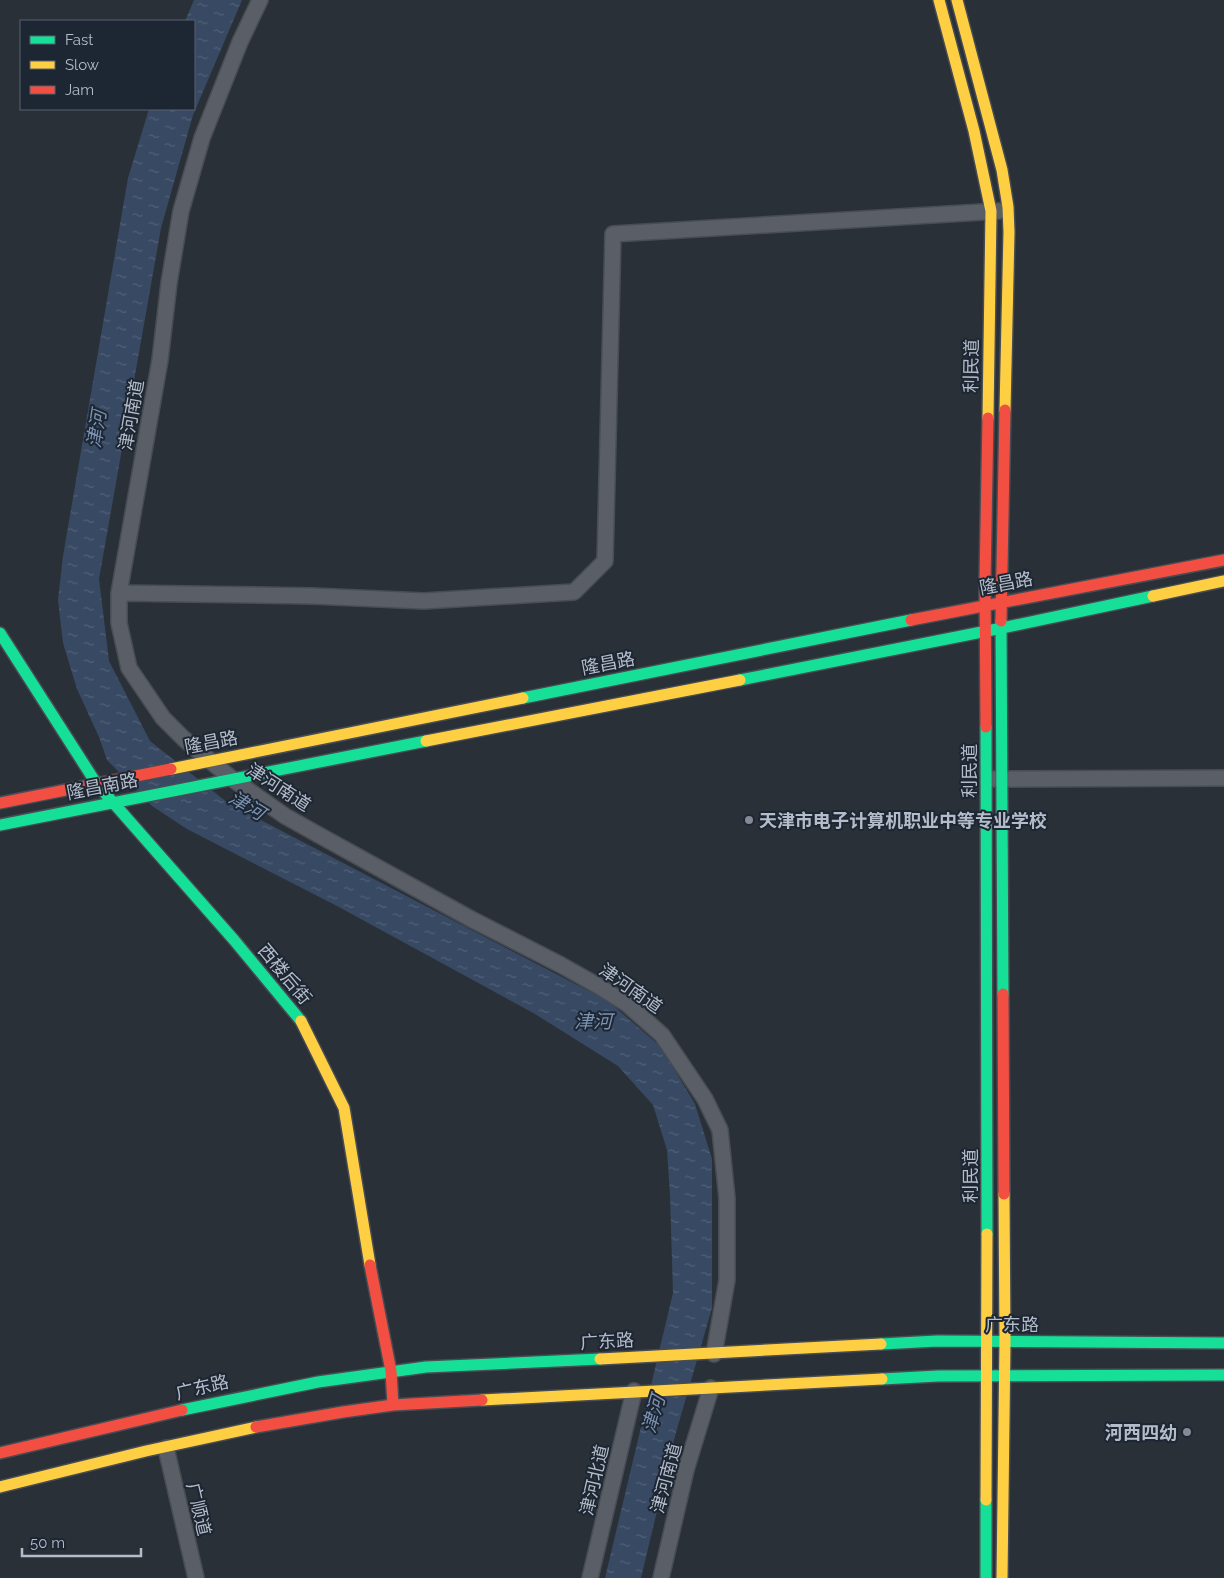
<svg xmlns="http://www.w3.org/2000/svg" width="1224" height="1578" font-family="Raleway,'Noto Sans SC',sans-serif">
  <style>
    .water { fill: url(#water-ripples) }
    .lines { fill: none; stroke-linecap: round; stroke-linejoin: round }
    .street-casing { stroke: #484c53; stroke-width: 18 }
    .fast-casing { stroke: #484c53; stroke-width: 14 }
    .slow-casing { stroke: #484c53; stroke-width: 14 }
    .jam-casing { stroke: #484c53; stroke-width: 14 }
    .street { stroke: #5a5e66; stroke-width: 15 }
    .fast { stroke: #16e098; stroke-width: 11 }
    .slow { stroke: #ffcf43; stroke-width: 11 }
    .jam { stroke: #f24e42; stroke-width: 11 }
    .poi-dot { fill: #848b96; stroke: #1d2633; stroke-width: 2 }
    .labels { text-anchor: middle; dominant-baseline: central; stroke-width: 4; stroke-linejoin: round; paint-order: stroke }
    .street-label { font-size: 18px; fill: #b4bcc9; stroke: #1d2633 }
    .poi-label { font-size: 18px; font-weight: bold; fill: #b4bcc9; stroke: #1d2633; text-anchor: start }
    .water-label { font-size: 19px; font-style: italic; fill: #7c92b1; stroke: #1d2633 }
  </style>
  <defs>
    <pattern id="water-ripples" width="26" height="14" patternUnits="userSpaceOnUse" patternTransform="scale(1.25)"><rect width="26" height="14" fill="#384963"/><path d="M2 4q2-2 4 0t4 0M15 11q2-2 4 0t4 0" fill="none" stroke="#526178"/></pattern>
  </defs>
  <rect width="100%" height="100%" fill="#2a3038"/>
  <!-- water -->
  <path class="water" d="M194,0h48l-49,115 -32,113 -62,351 10,82 41,80 78,62 380,198 53,46 34,57 17,55v149l-37,128 -34,142h-36l68,-285 -3,-98 -3,-45 -14,-45 -35,-39 -83,-52 -198,-108 -150,-77 -35,-23 -45,-46 -8,-23 -22,-48 -14,-46 -5,-43 5,-44 65,-378 21,-69h45v-88h-9z"/>
  <g class="lines">
    <defs>
      <path id="street" d="M260,0l-20,42 -38,96 -21,73 -12,72 -9,77 -41,233v30l10,45 34,50 21,21 47,39 54,38 32,18 154,85 90,46 39,22 27,17 35,31 43,64 15,31 7,68v82l-13,74
        M119,593l194,3 111,5 150,-9 31,-31 8,-327 386,-23
        M993,779l231,-1
        M166,1448l30,130
        M590,1578l44,-187
        M661,1578l25,-108 25,-82"/>
      <path id="fast" d="M1001,621l2,373
        M0,633l96,150 138,157 67,81
        M740,680l262,-52 151,-32
        M523,698l388,-78
        M986,727l1,507
        M0,825l426,-84
        M881,1344l56,-3 287,2
        M882,1379l56,-3 286,-1
        M182,1410l136,-28 108,-15 174,-8
        M986,1578v-78"/>
      <path id="slow" d="M939,0l35,131 17,80 -3,207
        M957,0l45,170 6,37 1,25 -4,178
        M1153,596l71,-15
        M426,741l314,-61
        M171,769l352,-71
        M301,1021l43,87 26,157
        M600,1359l281,-15
        M482,1400l400,-21
        M0,1487l146,-36 110,-24
        M986,1500l1,-266
        M1002,1578l3,-236 -1,-148"/>
      <path id="jam" d="M911,620l313,-60
        M1001,621l4,-211
        M986,727l-1,-146 3,-163
        M0,803l171,-34
        M1003,994l1,200
        M370,1265l21,106 2,34
        M256,1427l87,-15 50,-7 89,-5
        M0,1453l182,-43"/>
    </defs>
    <!-- street casing -->
    <use href="#street" class="street-casing"/>
    <!-- fast casing -->
    <use href="#fast" class="fast-casing"/>
    <!-- slow casing -->
    <use href="#slow" class="slow-casing"/>
    <!-- jam casing -->
    <use href="#jam" class="jam-casing"/>
    <!-- street -->
    <use href="#street" class="street"/>
    <!-- fast -->
    <use href="#fast" class="fast"/>
    <!-- slow -->
    <use href="#slow" class="slow"/>
    <!-- jam -->
    <use href="#jam" class="jam"/>
  </g>
  <!-- markers -->
  <g class="poi-dot">
    <circle cx="749" cy="820" r="5"/>
    <circle cx="1187" cy="1432" r="5"/>
  </g>
  <g class="labels">
    <!-- street labels -->
    <g class="street-label">
      <text transform="translate(971 366) rotate(-89)">利民道</text>
      <text transform="translate(131 415) rotate(-80)">津河南道</text>
      <text transform="translate(1006 583) rotate(-11)">隆昌路</text>
      <text transform="translate(608 663) rotate(-11)">隆昌路</text>
      <text transform="translate(211 742) rotate(-11)">隆昌路</text>
      <text transform="translate(969 771) rotate(-90)">利民道</text>
      <text transform="translate(102 786) rotate(-11)">隆昌南路</text>
      <text transform="translate(279 787) rotate(33)">津河南道</text>
      <text transform="translate(285 974) rotate(50)">西楼后街</text>
      <text transform="translate(631 988) rotate(35)">津河南道</text>
      <text transform="translate(970 1176) rotate(-90)">利民道</text>
      <text x="1012" y="1324">广东路</text>
      <text transform="translate(607 1341) rotate(-3)">广东路</text>
      <text transform="translate(202 1387) rotate(-13)">广东路</text>
      <text transform="translate(666 1478) rotate(-75)">津河南道</text>
      <text transform="translate(594 1480) rotate(-77)">津河北道</text>
      <text transform="translate(199 1509) rotate(77)">广顺道</text>
    </g>
    <!-- poi labels -->
    <g class="poi-label">
      <text x="759" y="820">天津市电子计算机职业中等专业学校</text>
      <text x="1177" y="1432" text-anchor="end">河西四幼</text>
    </g>
    <!-- water labels -->
    <g class="water-label">
      <text transform="translate(96 429) rotate(-81)">津河</text>
      <text transform="translate(247 805) rotate(31)">津河</text>
      <text x="593" y="1021">津河</text>
      <text transform="translate(653 1414) rotate(-74)">津河</text>
    </g>
  </g>
  <!-- legend -->
  <rect x="20" y="20" width="175" height="90" fill="#1d2633" stroke="#59626f"/>
  <rect x="30" y="36" width="25" height="8" fill="#16e098" stroke="#59626f"/>
  <text x="65" y="45" font-size="15" fill="#b4bcc9">Fast</text>
  <rect x="30" y="61" width="25" height="8" fill="#ffcf43" stroke="#59626f"/>
  <text x="65" y="70" font-size="15" fill="#b4bcc9">Slow</text>
  <rect x="30" y="86" width="25" height="8" fill="#f24e42" stroke="#59626f"/>
  <text x="65" y="95" font-size="15" fill="#b4bcc9">Jam</text>
  <!-- scale -->
  <path d="M22 1548v8h119v-8" fill="none" stroke="#b4bcc9" stroke-width="2.5"/>
  <text x="30" y="1548" font-size="15" fill="#b4bcc9" stroke="#1d2633" stroke-width="4" paint-order="stroke">50 m</text>
</svg>
